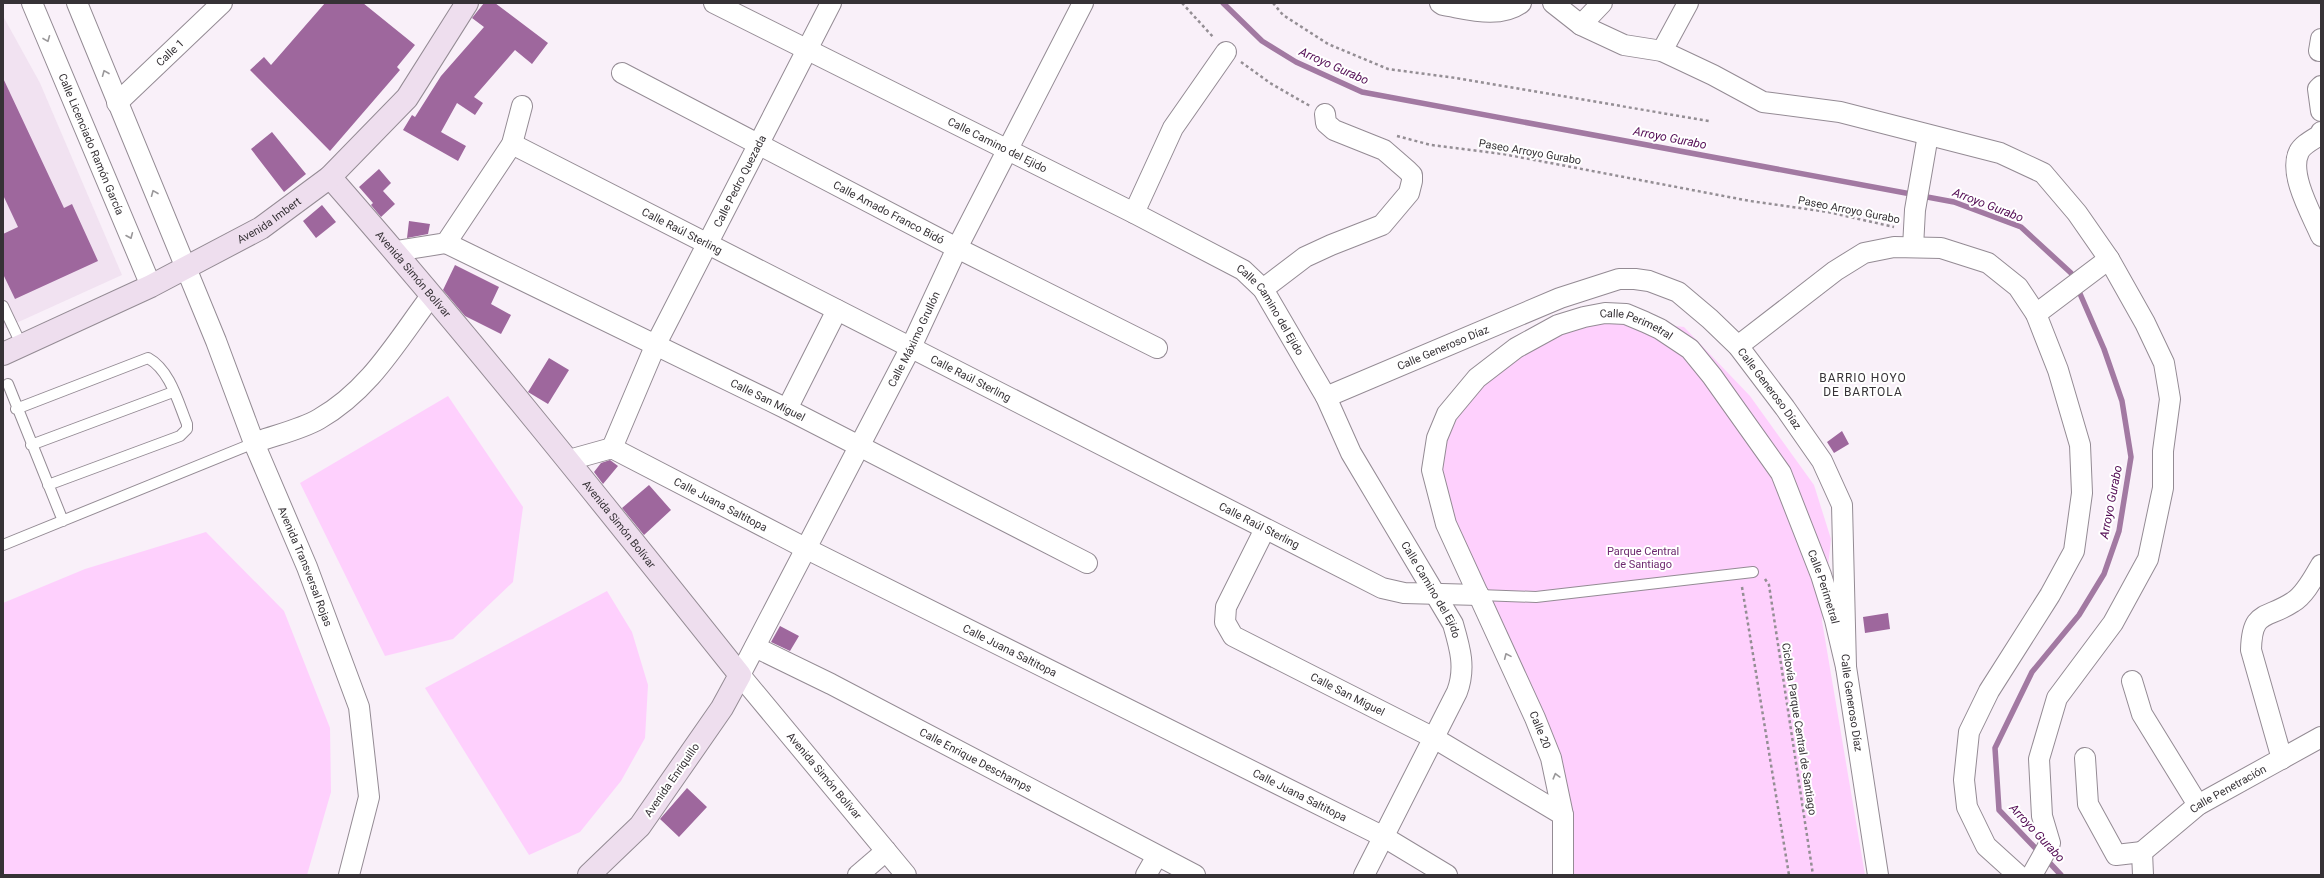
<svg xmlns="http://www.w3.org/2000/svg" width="2324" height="878" font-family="Roboto,sans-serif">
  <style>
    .built { fill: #f1e2f1 }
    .green { fill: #fed0fd }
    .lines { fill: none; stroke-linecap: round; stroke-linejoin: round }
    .stream { stroke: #a279a2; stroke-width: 5.5 }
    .building { fill: #9e679d }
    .lane-casing { stroke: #948b94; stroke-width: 12 }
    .street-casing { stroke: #948b94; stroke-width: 22 }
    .secondary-casing { stroke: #948b94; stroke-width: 24 }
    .path { stroke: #948e94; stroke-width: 2.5; stroke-dasharray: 3 3; stroke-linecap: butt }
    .lane { stroke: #fff; stroke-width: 10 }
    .street { stroke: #fff; stroke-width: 20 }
    .secondary { stroke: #eedeee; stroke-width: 22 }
    .oneway { stroke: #9a989a }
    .labels { text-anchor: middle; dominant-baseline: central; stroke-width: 4; stroke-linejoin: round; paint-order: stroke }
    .street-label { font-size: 11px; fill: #363236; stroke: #fff }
    .park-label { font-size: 11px; fill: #6d296f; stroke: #fff }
    .water-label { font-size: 12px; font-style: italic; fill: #540d55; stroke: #fff }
    .neighbourhood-label { font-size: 12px; letter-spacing: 1px; fill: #363236; stroke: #fff }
  </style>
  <rect width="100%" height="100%" fill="#f9f0f9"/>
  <!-- built -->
  <path class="built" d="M3,16l37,67 82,192 -119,54z"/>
  <!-- green -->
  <path class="green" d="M1626,314l19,8 39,5 66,69 64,89 17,54 -9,82 43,254h-294l-14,-93 -125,-312 28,-57 56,-65z
    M448,396l75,111 -10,75 -60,57 -68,17 -85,-173z
    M206,532l78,79 46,117 1,64 -24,83h-304v-272l82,-34z
    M607,591l25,41 16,53 -3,53 -24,43 -41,51 -51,23 -104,-167z"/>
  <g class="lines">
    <!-- stream -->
    <path class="stream" d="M1223,3l39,38 34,21 66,30 592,110 67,25 50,46 33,76 18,52 9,56 -12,74 -15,43 -25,41 -47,57 -37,76 4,62 41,43
      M2046,859l15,16"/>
  </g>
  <!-- building -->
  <path class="building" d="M325,3h38l52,42 -18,22 3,3 -70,81 -80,-81 14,-13 7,8z
    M484,3h11l53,40 -16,21 -17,-14 -41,47 9,6 -8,12 -18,-12 -16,29 25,14 -8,15 -55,-31 9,-15 3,2 26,-41 43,-49 -12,-9z
    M3,78l61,130 8,-4 26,57 -83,38 -12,-25v-40l15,-7 -15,-32z
    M272,132l34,42 -22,18 -33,-43z
    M379,169l12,14 -8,8 12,13 -14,13 -10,-12 2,-2 -14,-16z
    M322,205l14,17 -20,16 -13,-17z
    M409,221l21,3 -2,10 -21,4z
    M455,265l44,22 -8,17 20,11 -10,19 -36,-18 -22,-26z
    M549,358l20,12 -21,34 -20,-12z
    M1842,431l7,13 -15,9 -7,-11z
    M610,460l8,6 -15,18 -9,-12 7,-9z
    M649,485l22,25 -27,25 -22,-27z
    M1888,613l2,16 -25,4 -2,-16z
    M780,626l19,10 -9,15 -19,-9z
    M687,788l20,19 -28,30 -19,-18z"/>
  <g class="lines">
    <defs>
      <path id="lane" d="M3,306l19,40
        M8,384l55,137
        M16,409l132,-51c22,12 30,44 39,66v5l-7,7 -132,49
        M31,445l142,-53
        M3,545l251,-102
        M1479,595l57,2 217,-25"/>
      <g id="street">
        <path id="s1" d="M32,3l119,283"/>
        <path id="s2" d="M77,3l139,338 38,102 53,124 52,140 10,90 -20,78"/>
        <path id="s3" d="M714,3l420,210 109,57 20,19 63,108 25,56 102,171c7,24 13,44 4,68l-93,183"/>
        <path d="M1440,3l3,2c25,4 56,14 78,-2"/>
        <path d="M1553,3l28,22 43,20 38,6 51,24 50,27 77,10 160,41 43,20 34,40 32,46 36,64 19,40 6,36 -7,52v37l-15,71 -35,64 -56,75 -18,61 3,57 8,27 -18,32"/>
        <path d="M1581,25l21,-22"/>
        <path d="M1662,51l26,-48"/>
        <path d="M2319,51l2,-12"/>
        <path id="s4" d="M622,73l335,175 200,100"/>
        <path d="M2321,86l-3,3 3,22"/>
        <path id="s5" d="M117,103l105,-100"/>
        <path d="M2321,132l-1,3c-6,4 -18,10 -21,17 -11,22 13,63 22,84"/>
        <path id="s6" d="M512,144l870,444 22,5 75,2"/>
        <path d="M1134,213l39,-85 53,-76"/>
        <path id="s7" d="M446,243l341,166 300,154"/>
        <path d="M1913,247l2,-37 13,-75"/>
        <path d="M396,251l50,-8 66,-99 10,-38"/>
        <path d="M1263,289l42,-32 26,-12 51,-20 27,-32 3,-12v-6l-5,-5 -23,-20 -50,-20 -8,-7 -1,-9"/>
        <path d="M2036,314l73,-55"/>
        <path d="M1738,346l97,-75 29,-18 30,-6 47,1 47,15 30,24 18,27 22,56 22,75 2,48 -8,58 -24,44 -61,96 -20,41 -5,48 3,27 19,39 32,29"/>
        <path id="s8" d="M1326,397l234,-99 59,-19h16l14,2 29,11 32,27 28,27 47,62 37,53 20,44 4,162 32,208"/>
        <path d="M787,409l50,-99"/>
        <path d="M254,443c21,-8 46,-13 65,-24 51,-29 78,-78 112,-123"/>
        <path id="s9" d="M612,448l44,-104 175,-341"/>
        <path id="s10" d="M569,460l43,-12 193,100 579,289 63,38"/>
        <path id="s11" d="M1265,529l-39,78 -1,15 8,14 201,102 129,77"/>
        <path id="s12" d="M755,647l76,37 364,191"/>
        <path d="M2132,681l10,33 56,91"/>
        <path d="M2085,758l3,46 28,51 26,-3 1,23"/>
        <path d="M2282,759l-31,-109c1,-41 15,-30 42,-48 12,-7 21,-25 28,-37"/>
        <path id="s13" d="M2142,852l56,-47 123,-68"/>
        <path d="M858,875l28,-24"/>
        <path id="s14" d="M906,875l-166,-200 171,-328 46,-99 126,-245"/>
        <path d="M1146,875l11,-19"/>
        <path id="s15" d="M1563,875v-60l-12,-57 -16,-40 -89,-194 -14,-54 5,-32 10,-24 30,-36 39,-30 42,-23 26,-8 21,-4 21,1 19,8 15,7 30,20 22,27 69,97 40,102 14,45 11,47"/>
      </g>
      <g id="secondary">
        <path id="s16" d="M330,177c142,162 276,330 410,498l-18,33 -82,118 -51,49"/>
        <path id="s17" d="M3,354l148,-68 110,-58 69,-51 77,-79 60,-95"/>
      </g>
    </defs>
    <!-- lane casing -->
    <use href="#lane" class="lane-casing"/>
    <!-- street casing -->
    <use href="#street" class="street-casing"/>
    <!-- secondary casing -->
    <use href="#secondary" class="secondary-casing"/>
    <!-- path -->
    <path class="path" d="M1182,3l32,35
      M1273,3l10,12 45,29 60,25 68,9 253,43
      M1241,62l29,21 40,23
      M1397,136l34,9 72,9 247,47 78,11 66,15
      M1765,579l4,6 44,290
      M1742,587l47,288"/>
    <!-- lane -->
    <use href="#lane" class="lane"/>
    <!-- street -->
    <use href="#street" class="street"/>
    <!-- secondary -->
    <use href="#secondary" class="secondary"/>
  </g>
  <!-- one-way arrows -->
  <defs><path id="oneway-chevron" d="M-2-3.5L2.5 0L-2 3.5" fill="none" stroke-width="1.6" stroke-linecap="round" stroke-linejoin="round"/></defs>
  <g class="oneway">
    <use href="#oneway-chevron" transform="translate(47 39) rotate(68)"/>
    <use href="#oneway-chevron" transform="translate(105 73) rotate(-112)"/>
    <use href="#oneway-chevron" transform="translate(154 193) rotate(-112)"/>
    <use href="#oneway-chevron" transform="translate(130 236) rotate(67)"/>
    <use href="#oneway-chevron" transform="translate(1507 656) rotate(-114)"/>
    <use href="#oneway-chevron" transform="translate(1556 776) rotate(-105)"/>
  </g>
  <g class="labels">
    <!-- street labels -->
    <g class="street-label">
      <text stroke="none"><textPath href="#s5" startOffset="73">Calle 1</textPath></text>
      <text stroke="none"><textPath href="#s1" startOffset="153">Calle Licenciado Ramón García</textPath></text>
      <text stroke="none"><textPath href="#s3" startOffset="317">Calle Camino del Ejido</textPath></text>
      <text transform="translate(1530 152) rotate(10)">Paseo Arroyo Gurabo</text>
      <text stroke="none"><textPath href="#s9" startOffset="296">Calle Pedro Quezada</textPath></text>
      <text transform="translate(1849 210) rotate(11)">Paseo Arroyo Gurabo</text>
      <text stroke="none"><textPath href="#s4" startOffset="301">Calle Amado Franco Bidó</textPath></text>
      <text stroke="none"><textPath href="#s17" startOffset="298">Avenida Imbert</textPath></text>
      <text stroke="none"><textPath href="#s6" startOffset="191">Calle Raúl Sterling</textPath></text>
      <text stroke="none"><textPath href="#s16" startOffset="128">Avenida Simón Bolívar</textPath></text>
      <text stroke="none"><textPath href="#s3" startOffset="641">Calle Camino del Ejido</textPath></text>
      <text stroke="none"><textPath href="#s15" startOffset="715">Calle Perimetral</textPath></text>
      <text stroke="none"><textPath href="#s14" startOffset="638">Calle Máximo Grullón</textPath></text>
      <text stroke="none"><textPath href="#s8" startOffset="127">Calle Generoso Díaz</textPath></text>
      <text stroke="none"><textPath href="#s6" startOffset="515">Calle Raúl Sterling</textPath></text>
      <text stroke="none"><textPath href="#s8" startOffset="511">Calle Generoso Díaz</textPath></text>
      <text stroke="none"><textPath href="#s7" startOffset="358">Calle San Miguel</textPath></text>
      <text stroke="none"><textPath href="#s10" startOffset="167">Calle Juana Saltitopa</textPath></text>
      <text stroke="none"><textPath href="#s16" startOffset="452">Avenida Simón Bolívar</textPath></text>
      <text stroke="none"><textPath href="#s6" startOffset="839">Calle Raúl Sterling</textPath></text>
      <text stroke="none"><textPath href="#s2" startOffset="608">Avenida Transversal Rojas</textPath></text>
      <text stroke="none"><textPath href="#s15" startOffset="1051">Calle Perimetral</textPath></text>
      <text stroke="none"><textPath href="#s3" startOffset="965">Calle Camino del Ejido</textPath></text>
      <text stroke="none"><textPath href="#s10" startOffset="491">Calle Juana Saltitopa</textPath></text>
      <text stroke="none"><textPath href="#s11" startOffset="247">Calle San Miguel</textPath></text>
      <text stroke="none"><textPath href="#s8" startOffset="847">Calle Generoso Díaz</textPath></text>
      <text transform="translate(1799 729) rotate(81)">Ciclovía Parque Central de Santiago</text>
      <text transform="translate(1540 730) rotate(68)">Calle 20</text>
      <text stroke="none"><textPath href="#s12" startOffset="248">Calle Enrique Deschamps</textPath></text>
      <text transform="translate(824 776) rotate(50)">Avenida Simón Bolívar</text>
      <text transform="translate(672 780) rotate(-55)">Avenida Enriquillo</text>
      <text stroke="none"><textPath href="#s13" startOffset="107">Calle Penetración</textPath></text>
      <text stroke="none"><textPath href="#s10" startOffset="815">Calle Juana Saltitopa</textPath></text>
    </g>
    <!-- park labels -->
    <g class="park-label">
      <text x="1643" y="551">Parque Central<tspan x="1643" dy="13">de Santiago</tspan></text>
    </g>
    <!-- water labels -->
    <g class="water-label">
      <text transform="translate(1334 66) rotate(24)">Arroyo Gurabo</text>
      <text transform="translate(1670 138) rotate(11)">Arroyo Gurabo</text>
      <text transform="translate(1988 205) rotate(21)">Arroyo Gurabo</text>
      <text transform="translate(2111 502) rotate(-79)">Arroyo Gurabo</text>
      <text transform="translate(2037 833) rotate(47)">Arroyo Gurabo</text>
    </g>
    <!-- neighbourhood labels -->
    <g class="neighbourhood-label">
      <text x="1863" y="378">BARRIO HOYO<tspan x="1863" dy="14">DE BARTOLA</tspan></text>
    </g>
  </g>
  <!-- border -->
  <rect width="2324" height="878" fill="none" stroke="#363236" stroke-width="8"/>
</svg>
